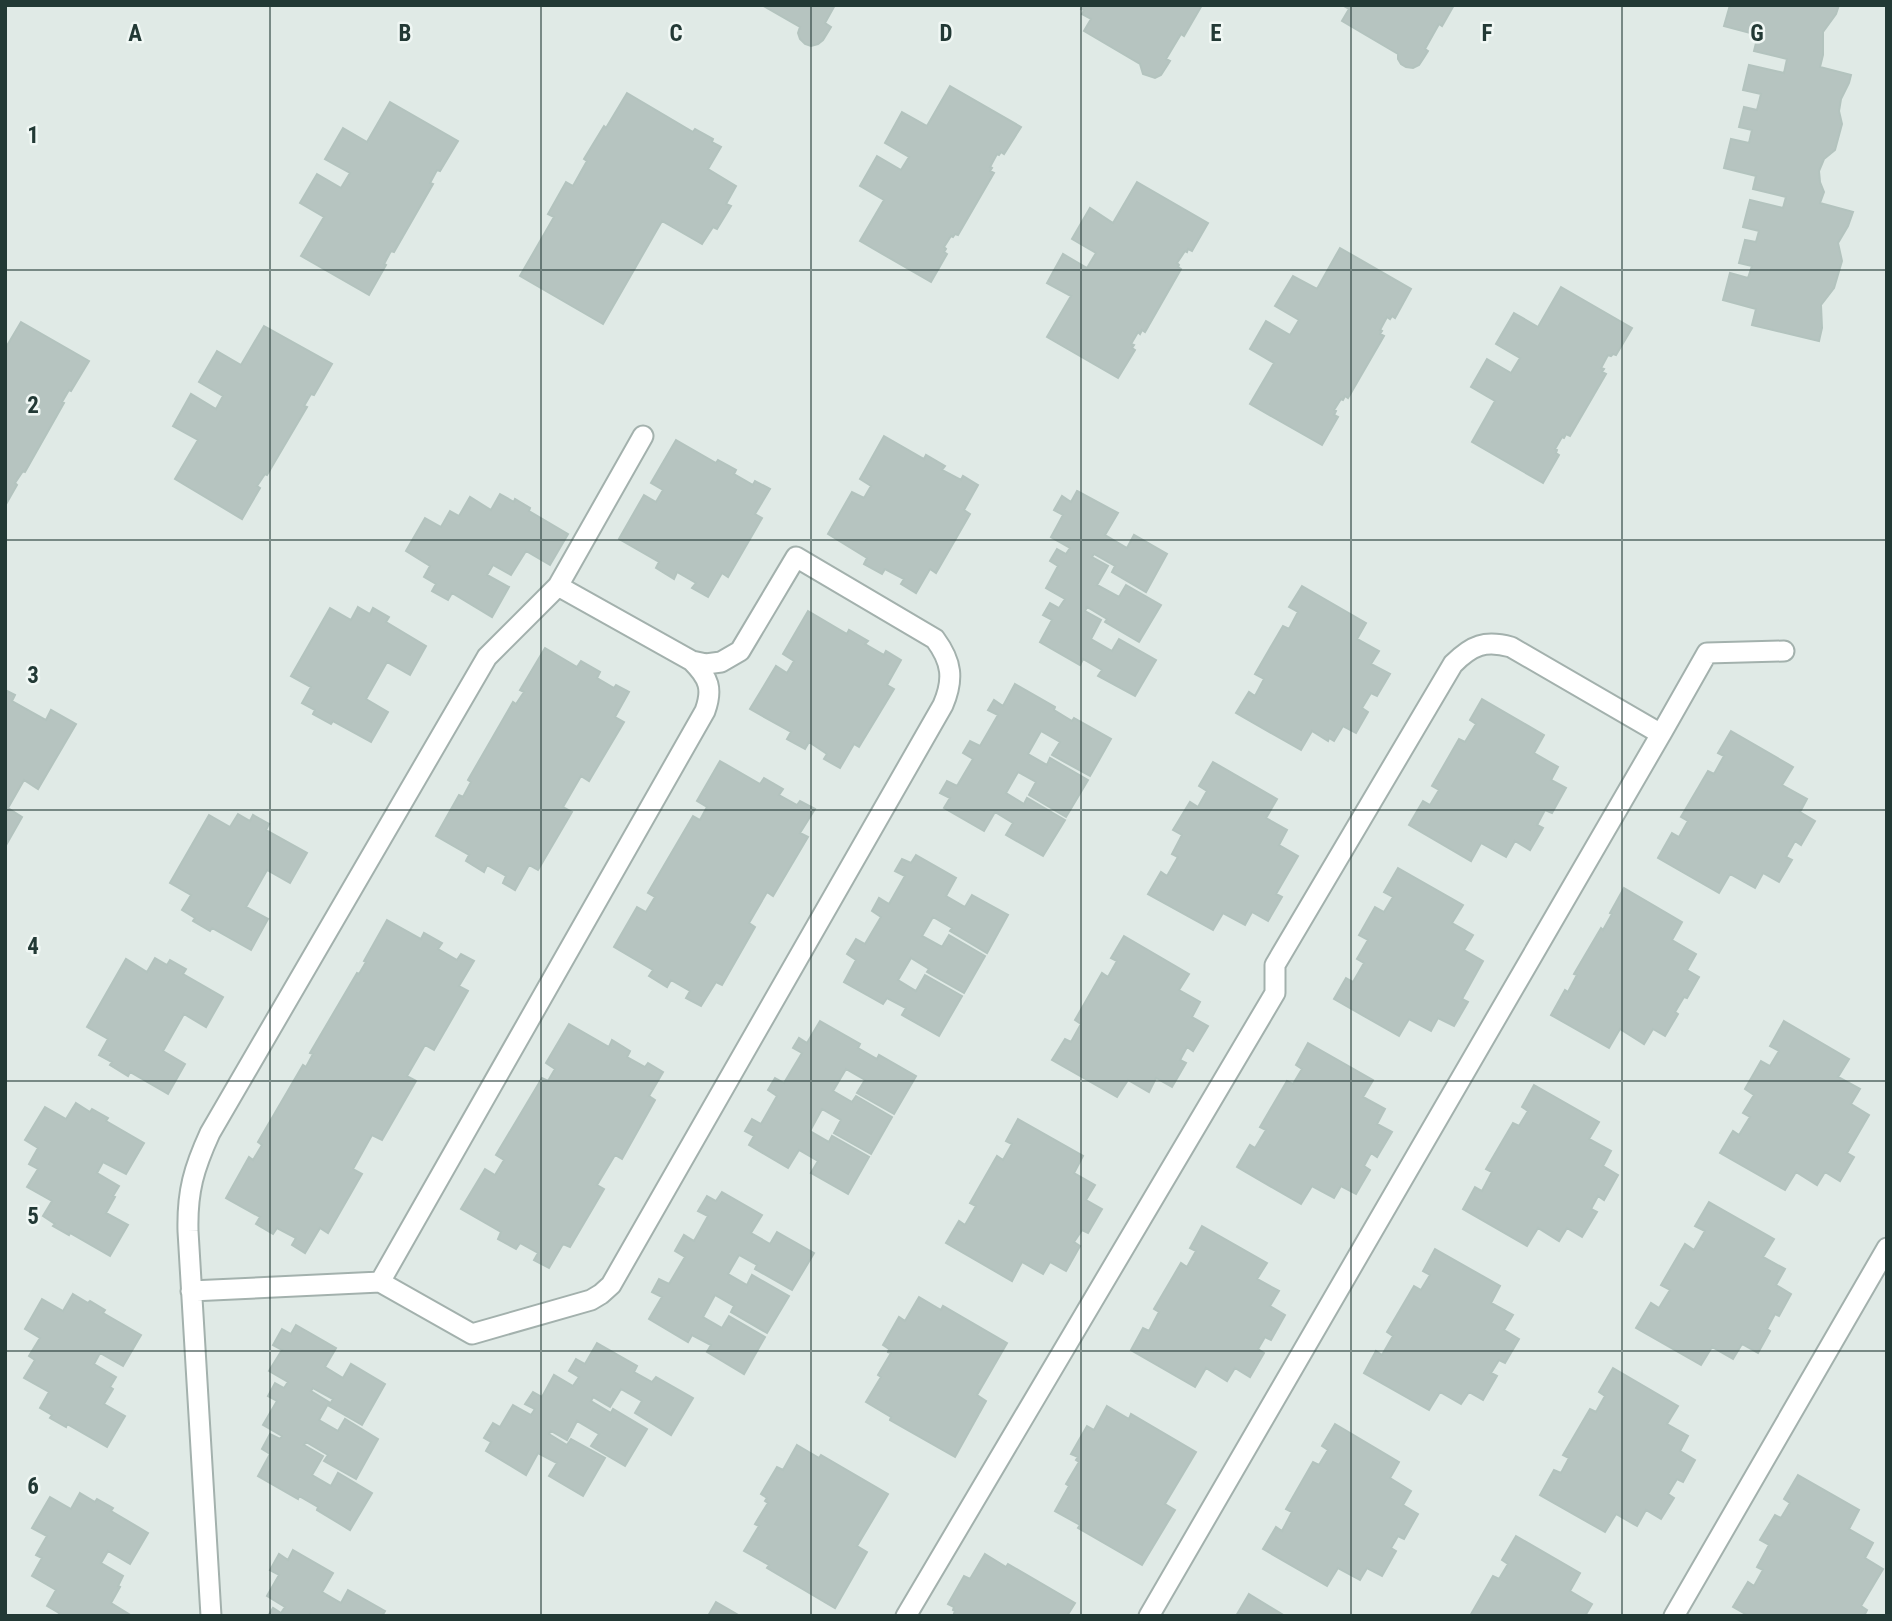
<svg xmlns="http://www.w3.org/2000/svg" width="1892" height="1621" font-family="'Roboto Condensed',sans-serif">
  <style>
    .building { fill: #b6c4c0; stroke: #b3c3be; stroke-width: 2 }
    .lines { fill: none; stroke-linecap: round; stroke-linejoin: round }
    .lane-casing { stroke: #a3b1ad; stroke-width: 23 }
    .lane { stroke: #fff; stroke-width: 19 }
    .grid { fill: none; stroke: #223935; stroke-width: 2; stroke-opacity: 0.55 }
    .grid-label { font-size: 23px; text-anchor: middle; font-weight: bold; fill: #223935; stroke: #f0f7f4; stroke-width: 5; stroke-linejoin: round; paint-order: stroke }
  </style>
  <rect width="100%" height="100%" fill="#e0eae6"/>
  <!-- building -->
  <path class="building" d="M762,5h73l-10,18 6,4 -8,13 -5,4 -7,2 -6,-2 -5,-5 -2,-6 2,-6z
    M1080,5h122l-18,31 -3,-2 -15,25 4,2 -9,14 -6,3 -12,-4 -3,-10 -56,-33 7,-12 -9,-5 2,-4 -3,-1 1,-3z
    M1342,5h112l-12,21 -3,-2 -14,25 3,2 -5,8 -4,6 -6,3 -7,-1 -5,-3 -3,-5v-5l-56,-33 7,-12z
    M1730,5h109l-3,9 -13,18v23l-3,12 31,8 -2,8 -8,16 -2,12 3,13 -7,26 -11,9 -5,12 1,11 4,10 -4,11 33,9 -5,14 -10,17 4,18 -8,27 -13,17 1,23 -3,13 -67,-16 4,-16 -33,-9 7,-27 18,5 4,-12 -13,-3 6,-23 11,2 3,-11 -16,-4 7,-27 33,8 3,-11 -33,-8 3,-13 -32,-8 7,-29 18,4 3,-13 -13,-3 5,-20 13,3 4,-16 -18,-4 6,-25 35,8 3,-14 -33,-8 4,-16 -34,-9z
    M950,86l71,41 -17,27 -3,-2 -2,3 -2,-1 -7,13 2,1 -2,3 4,2 -36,62 -3,-1 -2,3 -2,-1 -7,11 2,2 -2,3 3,2 -16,28 -71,-41 24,-41 -24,-14 17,-30 24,14 8,-13 -24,-14 17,-31 25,14z
    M627,93l66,39 2,-3 18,10 -1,3 9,5 -13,22 28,17 -10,18 5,2 -14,23 -4,-2 -11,17 -40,-23 -59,103 -83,-48 34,-59 -6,-3 18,-32 7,4 14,-25 -3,-2 20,-33 2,2z
    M390,102l68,39 -18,30 -3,-1 -7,13 3,1 -39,68 -3,-1 -7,13 2,1 -17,30 -68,-39 23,-39 -24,-14 17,-29 24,14 9,-15 -25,-14 18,-31 24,14z
    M1137,182l71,41 -16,28 -4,-2 -1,3 -2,-1 -8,12 2,2 -1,2 3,2 -36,63 -3,-2 -2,4 -2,-2 -7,12 3,1 -2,3 3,2 -17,28 -71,-41 24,-41 -24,-13 16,-29 24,14 9,-15 -24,-14 18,-31 23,15z
    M1340,248l71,41 -16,29 -3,-2 -2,3 -3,-2 -7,13 2,1 -2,3 4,2 -36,62 -3,-2 -2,4 -2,-1 -7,11 2,1 -2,4 4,2 -16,28 -72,-41 24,-41 -24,-14 16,-28 24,14 9,-15 -24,-14 18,-30 24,13z
    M1561,287l71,41 -16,27 -3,-1 -2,2 -3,-1 -7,13 3,1 -2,3 4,2 -36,62 -4,-2 -2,4 -2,-1 -7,12 2,1 -1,3 3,2 -16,28 -71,-41 23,-41 -24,-14 16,-28 24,14 9,-15 -24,-14 18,-31 24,14z
    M21,322l68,39 -18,30 -2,-1 -7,12 2,1 -39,69 -2,-1 -8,12 2,2 -12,21v-157z
    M264,326l68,38 -18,31 -3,-1 -7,12 3,1 -40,68 -2,-1 -8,12 3,2 -18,31 -67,-40 23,-39 -25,-14 18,-32 25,15 7,-13 -24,-14 18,-31 24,14z
    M884,436l40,23 2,-4 19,11 -3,4 19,10 2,-4 15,9 -14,25 6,4 -34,59 -6,-4 -14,24 -15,-9 3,-5 -19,-10 -3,5 -18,-10 3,-6 -39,-24 24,-42 12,6 7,-12 -11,-7z
    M676,440l40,23 2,-3 18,10 -2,4 19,11 2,-4 15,8 -15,25 7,4 -34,59 -6,-4 -14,24 -16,-9 4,-5 -19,-11 -3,7 -18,-11 3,-6 -40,-23 25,-44 12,7 7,-12 -12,-7z
    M1077,491l41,22 -13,22 22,13 7,-13 33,19 -21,38 -34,-20 3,-6 -21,-12 -2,3 16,9 -11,19 22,12 7,-12 35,20 -22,37 -34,-20 2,-3 -20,-12 -2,4 16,9 -10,19 21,12 7,-12 37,21 -21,36 -37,-20 4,-6 -19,-11 -3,6 -40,-23 12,-22 -9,-5 7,-12 9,5 6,-9 -19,-11 12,-22 -8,-5 7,-12 9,5 4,-6 -19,-11 12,-22 -9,-5 8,-14 9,6z
    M500,494l14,8 1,-3 15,9 -1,3 39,23 -18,31 -24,-14 -15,24 -18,-10 -6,10 22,12 -17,30 -40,-24 -4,7 -16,-9 4,-7 -12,-7 6,-11 -24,-15 19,-33 16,9 9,-16 9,5 11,-19 21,13z
    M1302,586l64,37 -9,16 22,12 -8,13 19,10 -13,22 -6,-3 -9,15 6,4 -12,21 -13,-7 -9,15 -5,-3 -1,3 -16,-10 -11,19 -65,-37 13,-21 6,4 9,-17 -9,-5 28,-48 6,3 9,-17 -9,-5z
    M358,607l12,7 3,-6 16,9 -3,5 40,24 -16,29 -23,-13 -21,37 22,13 -17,30 -38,-21 -2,3 -18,-10 2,-4 -13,-7 9,-16 -20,-11 39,-68 21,12z
    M808,611l39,23 2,-4 19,11 -3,3 19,11 2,-4 15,9 -14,25 7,4 -35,58 -5,-3 -14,24 -16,-9 3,-5 -18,-12 -4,7 -18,-10 4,-7 -41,-23 26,-43 11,7 7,-12 -11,-7z
    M545,648l32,19 4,-6 19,11 -3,6 17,10 2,-3 13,7 -14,25 9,5 -35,59 -8,-5 -18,31 9,5 -34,58 -9,-5 -14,25 -12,-7 3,-7 -19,-11 -3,7 -18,-11 3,-6 -33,-19 23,-41 4,2 8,-15 -3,-2 45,-78 3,2 8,-12 -4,-2z
    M1015,684l40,23 -1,3 18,11 2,-3 37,21 -21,37 -38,-21 8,-13 -19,-11 -13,23 19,11 3,-7 38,22 -22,37 -37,-22 7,-13 -18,-10 -12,21 18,11 3,-6 38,22 -22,36 -37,-21 7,-12 -18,-11 -11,19 -40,-23 6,-10 -10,-5 7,-12 10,5 16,-27 -10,-6 7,-12 10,5 18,-31 -10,-5 6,-10 9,6z
    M5,690l10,5 -3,6 34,19 5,-10 25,14 -38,65 -14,-9 -16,28 14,9 -17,30z
    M1482,699l62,36 -10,18 24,14 -7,13 15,8 -14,25 -7,-3 -8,15 6,3 -13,22 -15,-9 -9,16 -25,-14 -10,18 -62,-36 14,-24 7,4 9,-15 -7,-4 27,-47 6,3 11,-18 -6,-4z
    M1731,731l62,36 -11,18 25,14 -7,13 15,9 -14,24 -6,-4 -9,16 6,3 -13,22 -16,-9 -8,15 -25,-14 -11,19 -61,-35 14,-25 7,4 9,-16 -7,-4 27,-46 6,3 10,-18 -6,-3z
    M720,761l40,23 4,-6 19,11 -4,6 18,10 3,-4 15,8 -15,24 8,4 -35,59 -6,-4 -18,31 6,4 -33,58 -6,-3 -15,24 -15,-8 4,-7 -19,-11 -4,7 -18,-11 4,-6 -39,-23 23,-40 9,5 9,-15 -7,-4 45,-77 7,4 7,-13 -10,-6z
    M1213,762l64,37 -11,19 21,12 -8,15 19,11 -22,38 6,3 -14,24 -16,-9 -7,13 -22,-12 -10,17 -65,-36 13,-22 6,4 11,-19 -6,-3 10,-19 -9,-5 17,-28 8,5 9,-16 -8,-5z
    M238,814l12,7 3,-6 16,9 -3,6 41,23 -17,30 -23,-13 -21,37 22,12 -17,31 -39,-22 -2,3 -17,-10 2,-3 -13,-8 9,-15 -21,-12 39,-68 21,12z
    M916,855l40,23 -10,18 19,11 7,-12 36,20 -21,38 -37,-22 2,-3 -19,-11 -11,19 20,11 7,-12 36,21 -21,37 -37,-21 2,-3 -18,-11 -13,22 18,11 9,-16 37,21 -23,40 -37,-21 4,-7 -19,-10 -4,6 -39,-22 12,-22 -9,-6 9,-15 9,5 16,-27 -9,-6 7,-13 10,6 16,-28 -10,-5 7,-12 9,4z
    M1398,868l65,37 -11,18 21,12 -9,15 19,11 -21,38 6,3 -14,24 -16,-8 -7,13 -22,-12 -10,17 -65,-37 12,-21 7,4 11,-19 -7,-4 11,-19 -9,-5 16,-28 9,5 9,-15 -9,-5z
    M1624,888l58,34 -10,18 24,14 -9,16 12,7 -12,21 -3,-1 -9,15 3,2 -13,22 -12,-7 -9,15 -24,-15 -11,19 -58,-33 14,-25 3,2 9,-17 -3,-1 27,-46 2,2 9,-16 -2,-1z
    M387,920l34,19 3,-6 18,10 -4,6 19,11 4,-6 13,7 -15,25 9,5 -34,59 -9,-5 -18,31 9,5 -34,59 -10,-5 -19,34 9,5 -34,59 -8,-5 -15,25 -13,-8 4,-7 -19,-10 -4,6 -17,-10 4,-7 -34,-19 23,-41 4,3 9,-15 -4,-3 45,-77 3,2 7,-13 -3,-1 47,-80 2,1 7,-12 -2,-1z
    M1124,936l65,38 -10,16 21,12 -8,15 16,9 -15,25 -6,-4 -7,13 6,3 -14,24 -16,-9 -7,14 -21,-12 -11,17 -65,-37 13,-21 6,3 10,-18 -6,-4 27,-47 6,4 9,-16 -6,-3z
    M155,958l12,7 3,-5 16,9 -3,5 40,23 -17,30 -22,-13 -21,37 22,13 -17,30 -38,-22 -2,4 -18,-11 2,-3 -13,-7 9,-16 -21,-12 39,-68 21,13z
    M820,1021l40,23 -2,4 19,11 2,-4 37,21 -22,38 -37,-21 8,-13 -19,-11 -13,22 19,11 4,-6 36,21 -21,37 -37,-21 7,-13 -19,-11 -12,22 19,11 3,-6 37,21 -21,37 -37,-21 7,-12 -19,-11 -11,18 -39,-23 5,-9 -9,-5 7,-12 9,5 16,-28 -9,-6 7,-12 9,5 18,-30 -9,-5 6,-10 8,5z
    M1784,1021l65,38 -11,18 22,12 -9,15 18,11 -22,38 7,4 -14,24 -15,-9 -8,13 -21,-13 -11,18 -65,-37 13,-22 6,4 11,-18 -7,-4 11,-18 -9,-6 16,-28 9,5 9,-15 -9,-5z
    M569,1024l40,23 3,-7 18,11 -3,6 18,10 3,-4 15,9 -14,24 6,4 -33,59 -7,-4 -18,30 7,4 -34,58 -7,-3 -14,24 -15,-8 4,-7 -18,-10 -4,6 -18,-10 3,-7 -40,-23 24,-40 10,6 9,-15 -8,-5 46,-77 6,3 7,-12 -9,-6z
    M1308,1043l65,37 -10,17 22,12 -8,15 15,8 -15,25 -6,-4 -7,13 6,4 -14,24 -15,-8 -7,12 -22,-12 -11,18 -64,-37 13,-22 5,3 11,-18 -6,-3 27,-46 6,3 9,-15 -6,-4z
    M1534,1085l65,37 -10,17 22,12 -8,15 15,9 -14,25 -6,-4 -7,13 6,3 -15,25 -15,-9 -8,13 -21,-13 -11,18 -64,-37 12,-22 7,4 10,-19 -6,-3 27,-46 6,3 9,-15 -6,-4z
    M76,1103l14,9 2,-3 16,9 -2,3 38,22 -18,31 -23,-12 -6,11 22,13 -6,10 2,1 -9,16 22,12 -18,31 -40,-23 -1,2 -16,-9 2,-2 -12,-8 9,-15 -25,-14 11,-18 -9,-5 9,-16 -13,-8 20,-33 21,12z
    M1018,1119l65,37 -9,17 21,12 -9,15 16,9 -14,24 -6,-3 -8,12 6,4 -14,25 -16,-9 -7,12 -21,-12 -10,19 -66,-38 13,-22 6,4 11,-19 -6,-3 27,-47 6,4 9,-16 -6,-3z
    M722,1192l40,23 -11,18 19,11 7,-12 37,21 -22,37 -37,-21 2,-4 -18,-10 -11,19 19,11 5,-10 37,21 -22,37 -36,-21 3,-6 -19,-11 -12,22 19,11 7,-12 36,21 -21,37 -37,-22 4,-7 -19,-10 -4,7 -39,-23 13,-22 -10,-5 7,-13 10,5 16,-27 -10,-6 9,-16 10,6 14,-25 -10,-5 9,-15 9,5z
    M1709,1202l65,37 -11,18 22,12 -9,16 15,9 -12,22 -4,-2 -8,15 3,2 -12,22 -16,-9 -9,15 -21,-12 -11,18 -65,-37 15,-25 8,5 11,-18 -9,-5 24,-41 9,6 11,-19 -10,-5z
    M1202,1226l65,37 -10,16 22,12 -9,15 15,9 -14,25 -6,-3 -7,12 6,4 -14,24 -15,-9 -8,13 -21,-13 -11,19 -64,-37 12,-22 6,3 10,-19 -5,-3 27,-46 6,4 9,-16 -6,-3z
    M1435,1249l65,37 -9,17 22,12 -9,15 15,9 -14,24 -6,-3 -8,13 6,3 -14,24 -14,-8 -8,12 -21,-12 -11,18 -65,-37 12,-22 6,4 11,-19 -6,-4 27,-46 7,4 9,-15 -7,-4z
    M73,1294l15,9 2,-2 15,9 -2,3 38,22 -18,31 -23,-13 -6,11 22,13 -6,10 3,2 -9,15 21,12 -18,31 -40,-23 -1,3 -16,-9 2,-3 -12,-7 9,-16 -25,-14 11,-18 -6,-4 11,-18 -15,-9 17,-30 21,12z
    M919,1297l22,13 2,-4 64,37 -30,52 9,6 -31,56 -65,-37 1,-3 -25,-15 15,-25 -3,-2 13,-22 -3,-1 1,-3 -6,-4 16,-28 6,4z
    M296,1325l40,23 -11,19 18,11 8,-14 34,20 -23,41 -33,-19 4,-7 -20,-11 -2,3 18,11 -10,18 19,11 7,-12 33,20 -22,40 -32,-18 4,-6 -22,-13 -2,3 19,11 -11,19 19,11 7,-13 34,20 -22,37 -33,-20 1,-3 -19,-11 -1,3 -40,-23 12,-22 -8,-5 8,-15 10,5 2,-3 -19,-11 14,-24 -9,-5 7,-13 9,5 4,-6 -19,-11 13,-21 -9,-5 9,-16 9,5z
    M597,1343l40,23 -3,6 18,10 4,-5 37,21 -22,37 -36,-22 7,-12 -21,-12 -11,18 -17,-10 -2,4 20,12 2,-4 34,20 -22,37 -34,-20 8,-12 -22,-13 -10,19 -16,-9 -2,3 18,11 4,-6 34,19 -22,38 -34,-20 8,-13 -19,-10 -12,22 -40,-24 5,-9 -7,-4 9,-15 7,4 13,-22 18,10 4,-6 -10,-5 8,-12 9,5 12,-22 19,11 6,-9 -10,-6 7,-12 9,5z
    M1613,1368l65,38 -11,18 21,12 -8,15 15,9 -12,22 -6,-3 -9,15 6,4 -13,21 -15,-9 -9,16 -21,-12 -11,18 -65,-37 14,-25 7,3 8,-15 -6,-3 27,-46 6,3 9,-16 -6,-4z
    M1107,1406l22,13 2,-5 65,38 -31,52 10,6 -33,55 -64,-37 2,-3 -25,-14 14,-25 -3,-2 13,-22 -3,-2 2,-3 -7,-3 16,-28 7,4z
    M1335,1424l64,38 -9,16 21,13 -8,14 15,9 -14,25 -6,-3 -7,12 5,3 -14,25 -15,-8 -7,12 -22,-12 -11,18 -64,-37 13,-22 6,4 10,-19 -6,-3 27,-47 6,3 9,-15 -6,-4z
    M797,1445l22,13 2,-3 67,39 -31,52 10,6 -32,56 -68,-40 2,-3 -25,-14 15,-25 -4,-2 13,-21 -3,-2 2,-3 -6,-4 16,-27 6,3z
    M1798,1475l61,35 -10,19 24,14 -8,15 18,11 -22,37 6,4 -3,6h-115l-16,-9 15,-25 6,4 9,-16 -6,-3 12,-22 -9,-5 15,-25 6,3 9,-15 -6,-4z
    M80,1493l15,9 2,-3 16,9 -2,3 37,22 -18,31 -22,-13 -7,12 22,13 -5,10 2,1 -9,16 21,13h-74l1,-3 -12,-7 9,-16 -24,-14 10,-18 -6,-3 11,-19 -15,-8 18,-31 21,12z
    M1516,1536l64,37 -10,18 22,13 -7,12h-115l23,-40 6,3 9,-15 -6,-4z
    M293,1550l40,23 -11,19 19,11 7,-13 37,21 -3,5h-69l-3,-2 -1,2h-41l5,-8 8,5 4,-6 -18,-11 12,-21 -9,-5 9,-16 9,6z
    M985,1554l21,13 2,-3 67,39 -8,13h-114l2,-5 -2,-1 1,-3 -6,-3 16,-28 6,3z
    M1249,1594l36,22h-49z
    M716,1602l24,14h-32z"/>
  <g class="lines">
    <defs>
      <path id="lane" d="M1661,734l46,-81 77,-2
        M380,1282l92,52 119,-34 10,-6 10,-9 332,-580c11,-26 9,-43 -8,-66l-139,-82 -56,94 -19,11 -15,2 -14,-3
        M191,1291l189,-9 325,-571c8,-22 4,-33 -13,-50l-134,-75
        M211,1616l-23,-385c-1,-40 6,-63 22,-98l277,-476 71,-71 85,-150
        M906,1616l369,-623v-28l178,-301c19,-19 32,-24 58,-17l150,87 -512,882
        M1674,1616l213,-368"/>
    </defs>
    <!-- lane casing -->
    <use href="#lane" class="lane-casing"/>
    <!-- lane -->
    <use href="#lane" class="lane"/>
  </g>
  <!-- grid -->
  <path class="grid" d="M270,5v1611M541,5v1611M811,5v1611M1081,5v1611M1351,5v1611M1622,5v1611M5,270h1882M5,540h1882M5,810h1882M5,1081h1882M5,1351h1882"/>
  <g class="grid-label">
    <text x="135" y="41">A</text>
    <text x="405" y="41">B</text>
    <text x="676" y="41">C</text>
    <text x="946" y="41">D</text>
    <text x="1216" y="41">E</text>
    <text x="1487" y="41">F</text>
    <text x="1757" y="41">G</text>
    <text x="33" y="143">1</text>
    <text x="33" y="413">2</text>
    <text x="33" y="683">3</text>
    <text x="33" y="954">4</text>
    <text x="33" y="1224">5</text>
    <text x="33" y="1494">6</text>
  </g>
  <!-- border -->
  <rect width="1892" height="1621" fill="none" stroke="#223935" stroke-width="14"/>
</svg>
